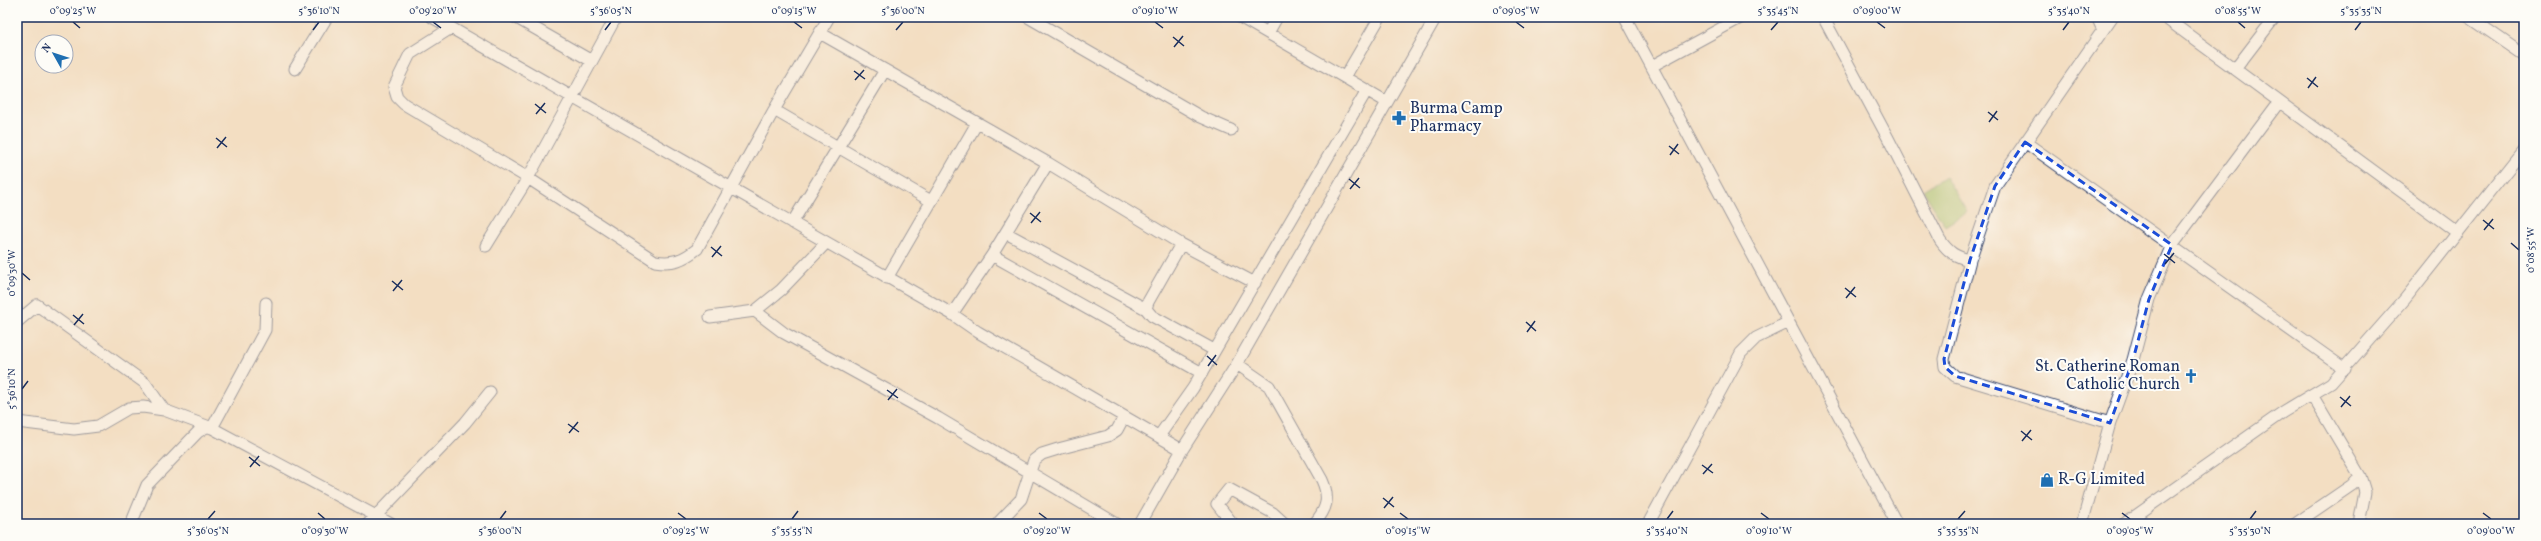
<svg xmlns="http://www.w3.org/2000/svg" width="2541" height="541" font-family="Vollkorn,serif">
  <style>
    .green { fill: #a1c772; stroke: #5e7b68 }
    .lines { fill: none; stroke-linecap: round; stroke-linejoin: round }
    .street-casing { stroke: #3b496d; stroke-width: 13 }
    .street { stroke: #fff; stroke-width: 11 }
    .marked { fill: none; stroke: #1d4ed8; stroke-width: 3; stroke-dasharray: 8 5; stroke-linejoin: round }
    .ticks { fill: none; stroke: #1b2f5e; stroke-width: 1.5 }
    .labels { text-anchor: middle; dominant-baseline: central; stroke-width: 4; stroke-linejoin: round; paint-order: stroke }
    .poi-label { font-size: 16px; fill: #1b2f5e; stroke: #fdfcf7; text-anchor: start }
    .neatline { fill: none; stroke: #1b2f5e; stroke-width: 1.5 }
    .ticks-label { font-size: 10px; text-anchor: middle; fill: #1b2f5e }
  </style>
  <rect width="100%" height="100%" fill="#fdfcf7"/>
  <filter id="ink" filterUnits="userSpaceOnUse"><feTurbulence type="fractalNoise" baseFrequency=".025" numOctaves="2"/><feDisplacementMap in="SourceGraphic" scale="8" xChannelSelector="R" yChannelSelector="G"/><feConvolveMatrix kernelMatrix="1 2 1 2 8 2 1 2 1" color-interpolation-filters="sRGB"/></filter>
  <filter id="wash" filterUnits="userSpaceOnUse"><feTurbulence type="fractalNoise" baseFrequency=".012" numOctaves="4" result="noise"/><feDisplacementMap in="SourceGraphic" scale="16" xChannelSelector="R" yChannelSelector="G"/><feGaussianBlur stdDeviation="0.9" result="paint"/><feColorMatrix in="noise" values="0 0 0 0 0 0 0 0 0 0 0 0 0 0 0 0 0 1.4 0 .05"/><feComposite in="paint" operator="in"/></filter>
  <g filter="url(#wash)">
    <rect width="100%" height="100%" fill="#f3dec2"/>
    <!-- green -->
    <path class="green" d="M1945,176l22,36 -22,14 -22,-36z"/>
  </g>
  <g filter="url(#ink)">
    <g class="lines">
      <defs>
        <path id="street" d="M432,17l520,297 26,18 204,118
          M515,17l75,43
          M1028,17l173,100 30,13
          M1240,17l147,85
          M1625,17l272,507
          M1823,17l65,121 52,102c9,13 16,17 30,20
          M2097,17l6,13
          M2164,17l294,216
          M2469,17l55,38
          M451,28l-41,26 -16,33 3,10 7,7 124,74 127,83c18,3 28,-1 42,-12l77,-139 55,-93
          M820,33l228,130 133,81 -33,58 -2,7 6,7 62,34
          M1268,33l9,-16
          M1652,66l90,-49
          M2236,68l39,-51
          M295,69l32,-52
          M1345,77l35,-60
          M774,110l157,91
          M2025,142l320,227
          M792,223l93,-153
          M1006,233l140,76
          M1181,244l74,39
          M486,246l42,-68 88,-161
          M992,255l210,118
          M887,278l90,-155
          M755,311l29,22 154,85 179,106
          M952,314l40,-59 56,-92
          M710,317l45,-6 26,-21 45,-47
          M17,322l20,-17 108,78 19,27 48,18 179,96
          M1237,364l32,22 53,94c8,18 5,29 -8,44
          M17,422l57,7 24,-3 31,-18 14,-1 21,3
          M2110,423l-155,-47 -10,-9 -1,-8 26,-99 25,-74 117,-169
          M212,428l53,-98 1,-27
          M1159,436l34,-48 174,-298
          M999,522l22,-23 13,-39 8,-6 16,-5 50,-13 9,-6 7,-13
          M131,524l16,-39 51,-53 8,-5
          M368,524l97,-101 25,-31
          M1140,524l42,-74 55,-86 199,-347
          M1233,524l-16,-20 12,-15 44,24 12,11
          M1648,524l93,-171 15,-15 33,-16
          M2082,524l28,-101 23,-63 16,-61 23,-54 107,-143
          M2124,524l159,-112 48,-29 74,-84 119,-150
          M2295,524l57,-39 8,-9 -48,-81
          M2359,524l6,-32 -5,-16"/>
      </defs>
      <!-- street casing -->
      <use href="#street" class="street-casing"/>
      <!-- street -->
      <use href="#street" class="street"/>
    </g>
  </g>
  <!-- marked area -->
  <path d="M0 0H2541V541H0ZM2025,142l147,103 -23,54 -16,61 -23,63 -155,-47 -10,-9 -1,-8 26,-99 25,-74z" fill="#f3dec2" fill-opacity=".55" fill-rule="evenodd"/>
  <path class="marked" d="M2025,142l147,103 -23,54 -16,61 -23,63 -155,-47 -10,-9 -1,-8 26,-99 25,-74z"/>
  <!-- ticks -->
  <path class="ticks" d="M73,22l7,6M433,22l8,6M794,22l8,6M1155,22l8,6M1516,22l8,6M1877,22l8,6M2238,22l7,6M313,30l6,-8M605,30l6,-8M896,30l7,-8M1771,30l7,-8M2063,30l6,-8M2355,30l6,-8M1173,37l11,9M1174,47l9,-11M854,71l11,8M2307,78l11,9M855,80l9,-10M2308,88l8,-11M535,104l11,9M1988,112l10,8M536,114l9,-11M1989,122l8,-11M216,138l11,9M1669,146l10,8M217,148l9,-11M1670,155l8,-11M1349,179l11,9M1350,189l9,-11M1030,213l11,9M2483,220l11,9M1031,223l9,-11M2484,230l9,-11M2511,243l8,7M711,247l11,9M2164,254l11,9M712,257l9,-11M2165,264l9,-11M22,273l8,7M392,281l11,9M1845,288l11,9M393,291l9,-11M1846,298l9,-11M73,315l11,9M1526,322l10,9M74,325l9,-11M1527,332l8,-11M1207,356l10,9M1208,366l8,-11M22,389l6,-8M887,390l11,8M2340,397l11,9M888,400l9,-11M2341,407l9,-11M568,424l11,8M2021,431l11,9M569,433l9,-11M2022,441l9,-11M249,457l11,9M1702,465l11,8M250,467l9,-11M1703,474l9,-10M1383,498l11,9M1384,508l9,-11M318,513l7,6M678,513l8,6M1039,513l8,6M1400,513l8,6M1761,513l8,6M2122,513l8,6M2483,513l8,6M208,519l7,-8M500,519l6,-8M792,519l6,-8M1667,519l6,-8M1958,519l7,-8M2250,519l6,-8"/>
  <!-- icons -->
  <defs>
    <symbol id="pharmacy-bare" viewBox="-9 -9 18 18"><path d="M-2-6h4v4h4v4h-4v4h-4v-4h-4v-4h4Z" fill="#1f6fb2" stroke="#fdfcf7" stroke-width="2.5" paint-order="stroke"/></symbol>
    <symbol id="church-bare" viewBox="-9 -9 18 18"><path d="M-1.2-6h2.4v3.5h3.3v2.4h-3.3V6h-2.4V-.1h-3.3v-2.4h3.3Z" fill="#1f6fb2" stroke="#fdfcf7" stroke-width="2.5" paint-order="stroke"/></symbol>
    <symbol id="shop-bare" viewBox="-9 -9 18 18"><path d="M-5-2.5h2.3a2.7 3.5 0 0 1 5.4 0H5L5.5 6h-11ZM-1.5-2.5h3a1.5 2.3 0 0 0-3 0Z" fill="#1f6fb2" stroke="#fdfcf7" stroke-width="2.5" paint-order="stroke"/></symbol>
  </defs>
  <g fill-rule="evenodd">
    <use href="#pharmacy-bare" x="1389" y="108" width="20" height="20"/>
    <use href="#church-bare" x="2181" y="366" width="20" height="20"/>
    <use href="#shop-bare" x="2037" y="470" width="20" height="20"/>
  </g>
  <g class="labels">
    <!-- poi labels -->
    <g class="poi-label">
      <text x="1410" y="109">Burma Camp<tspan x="1410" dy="18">Pharmacy</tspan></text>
      <text x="2180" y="367" text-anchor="end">St. Catherine Roman<tspan x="2180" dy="18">Catholic Church</tspan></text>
      <text x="2058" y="480">R-G Limited</text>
    </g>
  </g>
  <!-- margin -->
  <rect width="2541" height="541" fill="none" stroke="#fdfcf7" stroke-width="44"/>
  <!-- north arrow -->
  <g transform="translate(54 54) rotate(309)"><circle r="19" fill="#fdfcf7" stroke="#a3aaba"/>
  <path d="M0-3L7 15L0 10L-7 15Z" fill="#1f6fb2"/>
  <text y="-6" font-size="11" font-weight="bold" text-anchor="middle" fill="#1b2f5e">N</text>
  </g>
  <rect x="22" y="22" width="2497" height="497" class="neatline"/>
  <g class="ticks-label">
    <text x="73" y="14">0°09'25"W</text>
    <text x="319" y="14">5°36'10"N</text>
    <text x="433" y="14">0°09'20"W</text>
    <text x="611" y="14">5°36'05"N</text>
    <text x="794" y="14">0°09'15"W</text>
    <text x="903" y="14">5°36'00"N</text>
    <text x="1155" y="14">0°09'10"W</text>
    <text x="1516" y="14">0°09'05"W</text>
    <text x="1778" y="14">5°35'45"N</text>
    <text x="1877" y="14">0°09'00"W</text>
    <text x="2069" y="14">5°35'40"N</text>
    <text x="2238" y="14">0°08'55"W</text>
    <text x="2361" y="14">5°35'35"N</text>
    <text transform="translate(2530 250) rotate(-90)" y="4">0°08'55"W</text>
    <text transform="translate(11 273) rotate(-90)" y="4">0°09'30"W</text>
    <text transform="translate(11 389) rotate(-90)" y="4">5°36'10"N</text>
    <text x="208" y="534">5°36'05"N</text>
    <text x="325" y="534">0°09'30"W</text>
    <text x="500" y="534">5°36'00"N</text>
    <text x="686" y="534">0°09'25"W</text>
    <text x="792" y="534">5°35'55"N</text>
    <text x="1047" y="534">0°09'20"W</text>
    <text x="1408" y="534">0°09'15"W</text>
    <text x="1667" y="534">5°35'40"N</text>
    <text x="1769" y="534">0°09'10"W</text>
    <text x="1958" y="534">5°35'35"N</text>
    <text x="2130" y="534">0°09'05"W</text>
    <text x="2250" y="534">5°35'30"N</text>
    <text x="2491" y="534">0°09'00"W</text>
  </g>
</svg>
